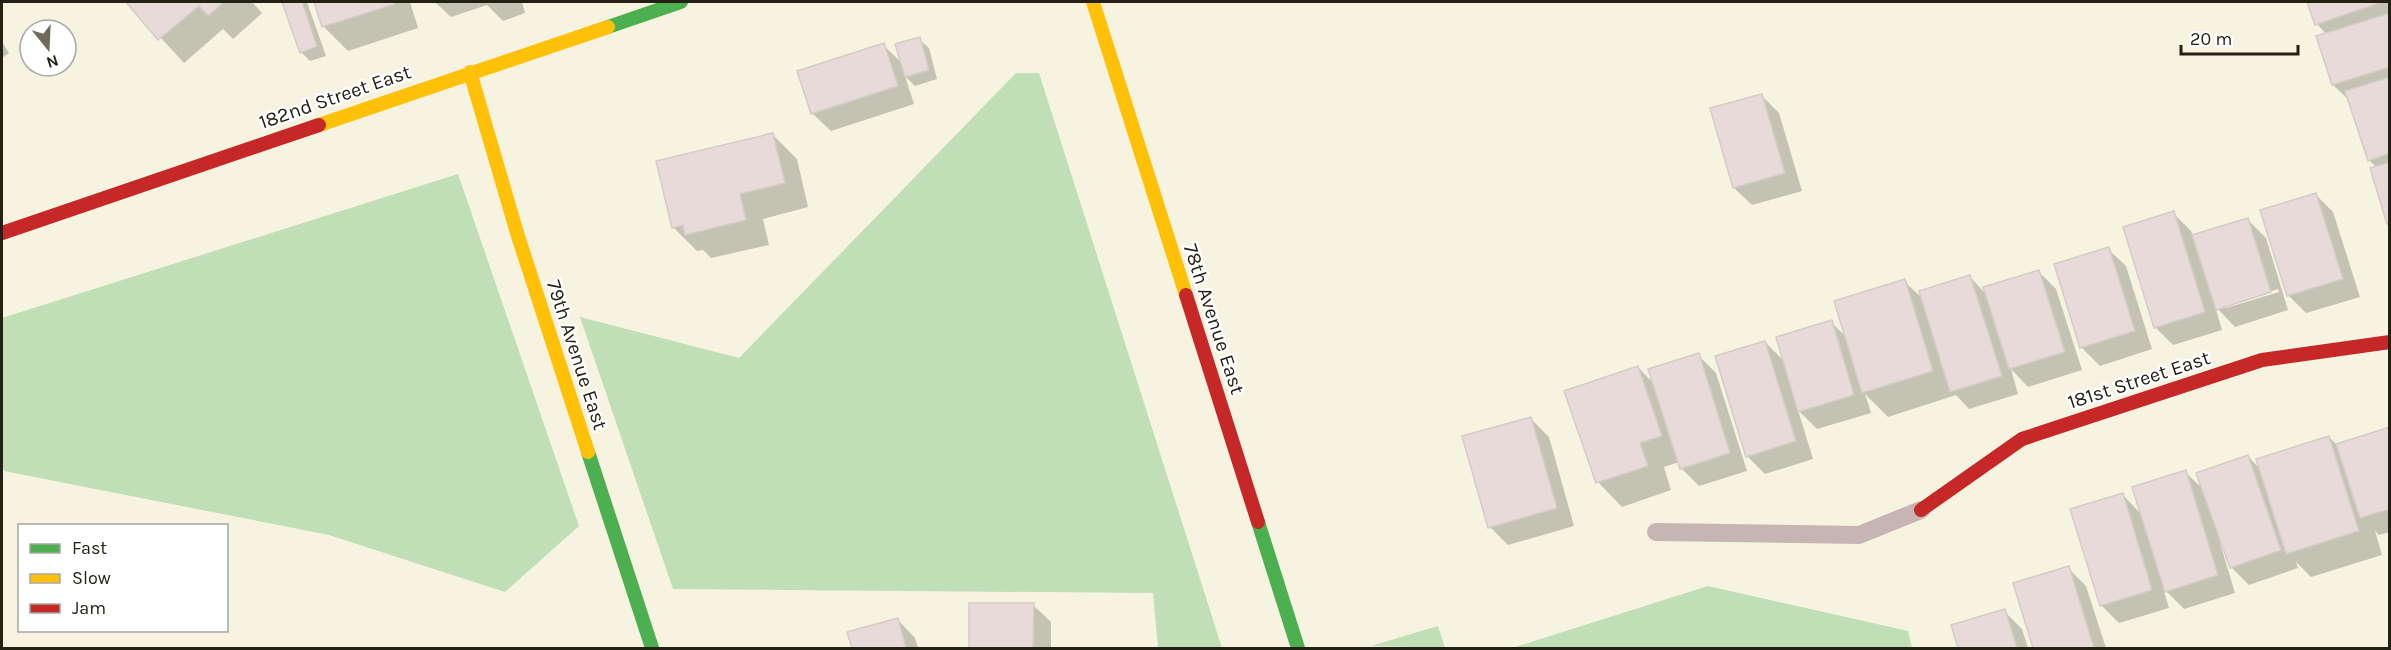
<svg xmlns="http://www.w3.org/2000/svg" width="2391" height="650" font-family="Karla,sans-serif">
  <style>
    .forest { fill: #c0dfb6 }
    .shadow { fill: #0003; fill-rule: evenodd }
    .building { fill: #e9dada; stroke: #d3ccc7; stroke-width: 1.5 }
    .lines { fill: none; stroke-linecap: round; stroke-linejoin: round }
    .lane { stroke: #c7b5b4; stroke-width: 18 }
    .fast { stroke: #4caf50; stroke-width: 14 }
    .slow { stroke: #ffc107; stroke-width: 14 }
    .jam { stroke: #c62828; stroke-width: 14 }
    .labels { text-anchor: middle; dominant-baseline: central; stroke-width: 5; stroke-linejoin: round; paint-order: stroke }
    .street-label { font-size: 20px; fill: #232114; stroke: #fff }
  </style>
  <rect width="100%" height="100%" fill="#f6f3e0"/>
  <!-- forest -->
  <path class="forest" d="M1016,73h23l183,575h-64l-5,-55 -480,-4 -93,-272 159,41z
    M458,174l121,352 -74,66 -176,-57 -325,-64 -2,-6v-147z
    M1708,586l200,45 4,17h-400z
    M1438,626l7,22 -74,-2z"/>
  <!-- shadow -->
  <path class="shadow" d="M128,2h124l10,11 -29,26 -10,-10 -39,34z
    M284,2h23l19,54 -16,5 -9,-9z
    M316,2h94l8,26 -70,23 -25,-25z
    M435,2h87l3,11 -22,8 -16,-16 -36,12z
    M2309,2h81v222l-13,-56 -8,-8 -19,-59 -17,-16 -15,-48 8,-3 -9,-10z
    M919,39l10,9 8,31 -22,7 -10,-10 9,28 -83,27 -18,-17 -14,-42 84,-27 20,19z
    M2,42l7,11 -7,5z
    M1761,95l18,18 23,78 -50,14 -18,-17z
    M773,135l24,24 11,48 -45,12 6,26 -58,13 -8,-8 -6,1 -24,-24z
    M2315,194l18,18 27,85 -54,16 -18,-18z
    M2173,213l18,18 2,5 55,-16 18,18 22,72 -53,17 -20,-21 7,24 -49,15 -18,-18zM2278,289l1,3 -53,16v-3z
    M2108,249l18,17 26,83 -52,17 -18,-18 -26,-83z
    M2038,271l18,18 26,81 -54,17 -17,-18 7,25 -49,15 -13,-14 -68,22 -23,-23 6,19 -54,16 -19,-19 15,49 -48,15 -18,-18 18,-114 20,20 46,-40 16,16 57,-57 19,18 47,-22 17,18z
    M1698,355l18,18 31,98 -48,15 -18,-18 -2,-6 -15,5 7,23 -49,17 -24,-25 40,-115 16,17z
    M1531,419l18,18 25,89 -66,19 -18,-18z
    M2390,429v103l-11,3 -4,-4 7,24 -71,22 -15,-15 2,6 -49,17 -18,-18 -9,-24h-2l15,50 -51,16 -21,-21 6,20 -50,15 -18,-18 21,-111 20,21 43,-43 19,18 44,-34 13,14 68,-33 8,8z
    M2068,568l18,18 20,62h-71l-20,-64z
    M971,604l62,1 18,17v26h-81z
    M2004,611l18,18 6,19h-69l-6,-22z
    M898,620l17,18 3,10h-65l-4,-15z"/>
  <!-- building -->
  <path class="building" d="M126,2h98l-16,14 -9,-10 -41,34z
    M282,2h20l15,44 -17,7z
    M314,2h80l1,2 -73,23z
    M2307,2h75l-67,23z
    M2390,13v54l-58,18 -16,-49z
    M920,37l9,33 -24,7 -10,-33z
    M884,43l14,43 -87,28 -14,-43z
    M2390,77v76l-22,8 -23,-70z
    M1762,94l23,79 -52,15 -23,-80z
    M773,133l12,50 -45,11 6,26 -61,15 -2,-10 -11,3 -16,-67z
    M2390,162v61l-3,1 -17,-56z
    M2316,193l27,86 -56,17 -27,-86z
    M2174,211l31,101 -51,16 -31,-101z
    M2248,218l23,74 -55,18 -24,-75z
    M2109,247l26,84 -55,17 -26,-84z
    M2039,270l26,82 -56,17 -26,-82z
    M1970,275l32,101 -52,16 -31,-101z
    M1905,279l28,92 -71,22 -28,-92z
    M1832,320l22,75 -56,17 -22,-75z
    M1765,341l31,100 -50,16 -31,-101z
    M1699,353l31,100 -50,16 -32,-100z
    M1638,366l24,70 -22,7 8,23 -52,17 -32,-92z
    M1531,417l26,91 -69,20 -26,-92z
    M2390,427v82l-30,9 -24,-74z
    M2329,436l30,95 -73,23 -30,-95z
    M2248,455l33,95 -51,18 -34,-95z
    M2186,470l32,105 -53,17 -33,-105z
    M2123,493l29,97 -52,16 -30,-97z
    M2069,566l25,82h-61l-20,-65z
    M969,603h65l-1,45h-64z
    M2005,609l12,39h-59l-7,-23z
    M898,618l8,30h-54l-5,-16z"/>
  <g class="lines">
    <!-- lane -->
    <path class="lane" d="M1656,532l203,3 62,-25"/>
    <!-- fast -->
    <path class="fast" d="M608,27l73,-25
      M588,452l64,196
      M1258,522l40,126"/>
    <!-- slow -->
    <path class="slow" d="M1093,2l93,293
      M470,72l47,161 71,219
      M319,125l289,-98"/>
    <!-- jam -->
    <path class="jam" d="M2,233l317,-108
      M1186,295l72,227
      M1921,510l101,-71 240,-79 128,-18"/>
  </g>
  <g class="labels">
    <!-- street labels -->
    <g class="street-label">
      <text transform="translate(335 97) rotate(-19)">182nd Street East</text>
      <text transform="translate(1214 319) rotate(72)">78th Avenue East</text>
      <text transform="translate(577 355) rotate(72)">79th Avenue East</text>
      <text transform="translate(2139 380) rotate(-18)">181st Street East</text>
    </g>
  </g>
  <!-- border -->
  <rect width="2391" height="650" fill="none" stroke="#232114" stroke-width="6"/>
  <!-- legend -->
  <rect x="18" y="524" width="210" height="108" fill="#ffffff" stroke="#a7a6a1" stroke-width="1.5"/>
  <rect x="30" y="544" width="30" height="9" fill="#4caf50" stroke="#a7a6a1" stroke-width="1.5"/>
  <text x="72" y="554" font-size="18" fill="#232114">Fast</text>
  <rect x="30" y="574" width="30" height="9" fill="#ffc107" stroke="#a7a6a1" stroke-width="1.5"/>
  <text x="72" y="584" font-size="18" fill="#232114">Slow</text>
  <rect x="30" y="604" width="30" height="9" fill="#c62828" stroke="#a7a6a1" stroke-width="1.5"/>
  <text x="72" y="614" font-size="18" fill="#232114">Jam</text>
  <!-- north arrow -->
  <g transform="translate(48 48) rotate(162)"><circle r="28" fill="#ffffff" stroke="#a7a6a1" stroke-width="1.5"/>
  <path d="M0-4.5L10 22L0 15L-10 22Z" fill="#6d6a5b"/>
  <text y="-9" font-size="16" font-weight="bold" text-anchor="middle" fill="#232114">N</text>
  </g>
  <!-- scale -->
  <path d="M2181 45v9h117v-9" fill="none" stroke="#232114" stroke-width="3"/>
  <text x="2190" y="45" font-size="18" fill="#232114" stroke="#ffffff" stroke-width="4.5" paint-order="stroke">20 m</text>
</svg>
